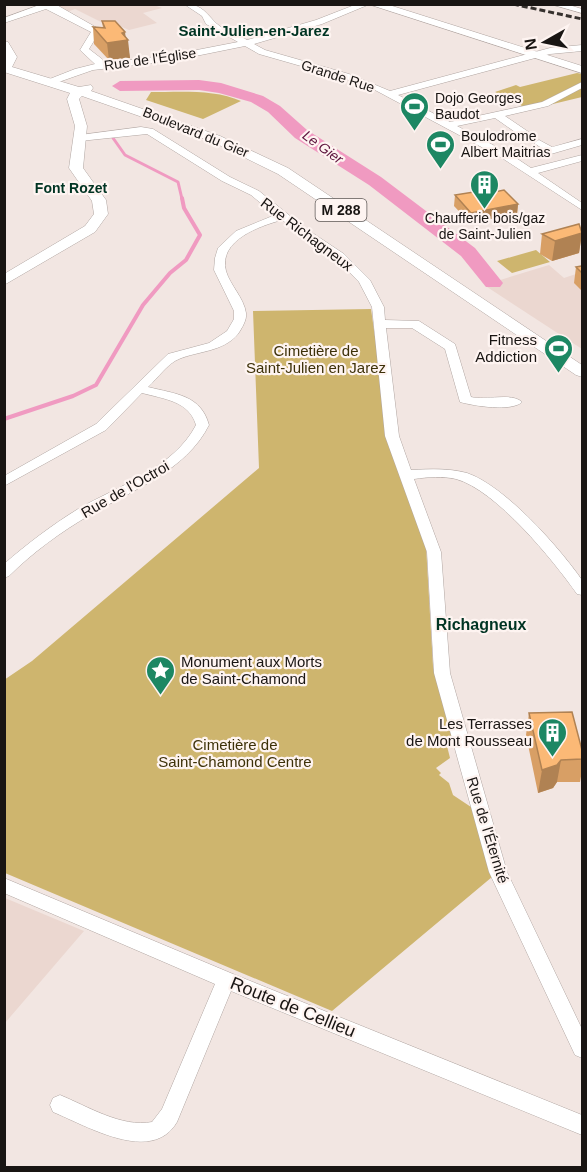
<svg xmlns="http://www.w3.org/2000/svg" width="587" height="1172" font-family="Arial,sans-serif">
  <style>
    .built { fill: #ebd7d0 }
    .green { fill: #ceb56e }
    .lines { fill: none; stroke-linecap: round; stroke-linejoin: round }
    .stream-far1 { stroke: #f09ac1; stroke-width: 3 }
    .stream { stroke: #f09ac1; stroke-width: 4 }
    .river { fill: #f09ac1; fill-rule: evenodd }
    .minor-casing { stroke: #b1a6a2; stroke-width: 1 }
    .major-casing { stroke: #b1a6a2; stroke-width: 1 }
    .minor { fill: #fff; fill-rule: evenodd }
    .major { fill: #fff; fill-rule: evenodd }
    .rail { stroke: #36312e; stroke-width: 3; stroke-dasharray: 6 3; stroke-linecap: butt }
    .wall { fill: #d89f65 }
    .shaded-wall { fill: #b08253 }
    .building { fill: #fbb976; stroke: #b08253; stroke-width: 1.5 }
    .labels { text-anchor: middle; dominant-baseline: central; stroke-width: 4.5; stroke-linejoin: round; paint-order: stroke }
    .far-street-label { font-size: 14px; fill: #191513; stroke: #fef4f1 }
    .far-poi-label { font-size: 14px; fill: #191513; stroke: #fef4f1; text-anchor: start }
    .far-water-label { font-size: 14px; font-style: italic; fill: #5d123c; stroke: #fef4f1 }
    .far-neighbourhood-label { font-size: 14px; font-weight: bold; fill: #003423; stroke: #fef4f1 }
    .shield { fill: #fef4f1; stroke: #5e5856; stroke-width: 1.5 }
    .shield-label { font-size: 14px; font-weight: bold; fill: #191513 }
    .far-quarter-label { font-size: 15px; font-weight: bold; fill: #003423; stroke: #fef4f1 }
    .street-label { font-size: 15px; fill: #191513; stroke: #fef4f1 }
    .poi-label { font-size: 15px; fill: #191513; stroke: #fef4f1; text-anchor: end }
    .park-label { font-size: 15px; fill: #3d3109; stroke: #fef4f1 }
    .neighbourhood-label { font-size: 16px; font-weight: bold; fill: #003423; stroke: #fef4f1 }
    .near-street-label { font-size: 18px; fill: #191513; stroke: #fef4f1 }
  </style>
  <rect width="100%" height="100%" fill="#f2e6e2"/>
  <!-- built -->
  <path class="built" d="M55,4h96l11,4 -19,5 14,10 -28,7 -16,-7 -6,2 -32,-16 -8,3z
    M549,265l15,13 18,-6v77l-98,-64z
    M5,898l79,33 -79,92z"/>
  <!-- green -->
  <path class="green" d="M577,73l5,1v23l-54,13 -21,-14 -5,1 -7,-5 21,-7 4,2z
    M151,92c28,0 64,-3 90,9l-38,18 -57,-19z
    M536,250l14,12 -38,11 -15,-12z
    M371,309l14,98 40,122 8,137 23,75 -10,1 4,16 -14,10 5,5 -2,2 10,8 4,12 21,14 18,68 -160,134 -327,-138 -1,-193 28,-19 227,-193 -6,-157z"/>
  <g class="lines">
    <!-- stream-far1 -->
    <path class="stream-far1" d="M113,138l12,17 53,27 4,17"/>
    <!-- stream -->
    <path class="stream" d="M4,419l69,-23 23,-11 47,-80 27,-32 16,-13 14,-25 -16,-27 -2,-10"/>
    <!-- river -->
    <path class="river" d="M199,80l22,3 42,13 17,10 27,24 74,47 94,71 28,35 -3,4h-14l-25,-31 -92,-71 -74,-47 -27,-26 -17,-10 -32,-9 -20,-3 -79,1 -8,-5 8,-5z"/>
    <defs>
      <path id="minor" d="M42,4h13l44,25 1,2 -11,18 13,10 2,4 67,-8 67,-13 -32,-18 -4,-8 -18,-12c15,0 20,6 29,16 7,9 25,15 34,20l69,-20 41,-16h13l-48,20 -68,20 11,6 84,24 41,17 160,-43 32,-3v6l-32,3 -152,41 52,27 92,-20 40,-20v6l-34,18 -43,10 28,19v4h-8l-30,-21 -38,8 53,28 21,14 51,-13v6l-44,12 44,30v7l-80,-52 -127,-68 -32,-12 -84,-24 -14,-8 -74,15 -78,9 -40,14h-6v-4l28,-11 20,-5 -15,-14 11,-18 -45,-23 -42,14v-5z
        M550,4h16l16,5v4z
        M141,127l12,2 77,48 29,14 46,37 39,26 26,26 14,27 1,13 34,1 36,23 16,53c15,4 40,-5 51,5 -10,10 -48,4 -62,0l-15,-53 -33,-21h-26l13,108 12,34c19,-1 37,-2 56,3 38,13 92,74 115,107v15l-5,-1c-24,-34 -81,-104 -121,-115 -13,-3 -28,-2 -42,0l27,73 9,121 57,199 75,157v29l-7,-3 -86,-183 -55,-199 -7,-121 -42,-116 -13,-129 -13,-25 -23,-24 -54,-38c-22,6 -64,20 -56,51 4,14 18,27 20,42 1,7 -4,15 -8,21 -15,18 -40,17 -59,25 -11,4 -22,20 -31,28 28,7 53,8 61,38 -23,46 -77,65 -119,90 -28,16 -58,38 -81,61l-5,2v-14c23,-20 48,-39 74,-55 40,-23 96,-41 118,-84 -7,-24 -32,-26 -54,-32l-36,37 -102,56v-10l92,-52 72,-70 41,-11 18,-12 7,-12v-8l-20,-41 1,-12 3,-10 18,-17 39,-16 -24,-20 -29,-14 -75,-47 -67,7 -5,-3 5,-3z
        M582,139v6l-31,9 -17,-11 5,-3 13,7z
        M4,878l229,96 349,141v20l-351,-144 -54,131c-25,43 -90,4 -124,-10l-3,-7 3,-7 7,-3c27,11 62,33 92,27l10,-13 53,-125 -211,-91z"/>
      <path id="major" d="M368,4h18l196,62v7z
        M4,41l4,1 9,15 -5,10 67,20 12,-2 2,3 -2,3 129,45 68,32 294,197v12l-6,-2 -298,-201 -67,-33 -129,-45 -3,3 8,27 -4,42 23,32 2,14 -13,18 -91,53v-11l81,-48 9,-12 -2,-13 -23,-33 6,-42 -8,-27 3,-6 -66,-21z"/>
    </defs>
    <!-- minor casing -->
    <use href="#minor" class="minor-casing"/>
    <!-- major casing -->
    <use href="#major" class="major-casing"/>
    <!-- minor -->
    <use href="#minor" class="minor"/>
    <!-- major -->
    <use href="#major" class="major"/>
    <!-- rail -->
    <path class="rail" d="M513,4l69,15"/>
  </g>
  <!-- wall -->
  <path class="wall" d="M102,21l24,16 4,21 -21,2 -15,-16 -1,-17 10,1z
    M484,194l34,10 -1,10 -47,9 -16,-17 1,-11z
    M582,233l-3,20 -27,8 -12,-7 2,-20z
    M582,266v25l-8,-8 2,-16z
    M529,713l53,37v21l-2,11h-23l-4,6 -15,5 -12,-58z"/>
  <!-- shaded-wall -->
  <path class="shaded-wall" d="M125,32l1,8h2l2,18 -21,2 -2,-17 15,-10z
    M518,204l-1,10 -47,9 1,-10z
    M582,233l-3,20 -27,8 3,-20z
    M561,760l-4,22 -4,6 -15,5 4,-23z"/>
  <!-- building -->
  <path class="building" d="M102,21h13l10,11 -3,1 6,7 -21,3 -14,-16 12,1z
    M504,190l14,14 -47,9 -16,-18 25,-4 4,3z
    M579,224l3,9 -27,8 -13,-7z
    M582,266v7l-6,-6z
    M572,712l10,38v9l-21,1 -4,5 -15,5 -13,-57z"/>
  <!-- icons -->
  <defs>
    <symbol id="stadium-pin" viewBox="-11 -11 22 30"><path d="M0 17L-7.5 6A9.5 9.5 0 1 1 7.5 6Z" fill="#1d8763" stroke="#fef4f1"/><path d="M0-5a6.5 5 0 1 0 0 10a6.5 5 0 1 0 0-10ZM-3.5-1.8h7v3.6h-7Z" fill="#fff"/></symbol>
    <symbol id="building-pin" viewBox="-11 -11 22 30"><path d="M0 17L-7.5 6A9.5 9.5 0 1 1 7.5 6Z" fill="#1d8763" stroke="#fef4f1"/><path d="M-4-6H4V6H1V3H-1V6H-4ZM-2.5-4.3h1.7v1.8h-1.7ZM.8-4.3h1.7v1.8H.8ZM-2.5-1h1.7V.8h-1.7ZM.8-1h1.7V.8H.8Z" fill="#fff"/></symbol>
    <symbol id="sight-pin" viewBox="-11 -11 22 30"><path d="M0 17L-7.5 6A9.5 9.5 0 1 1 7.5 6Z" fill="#1d8763" stroke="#fef4f1"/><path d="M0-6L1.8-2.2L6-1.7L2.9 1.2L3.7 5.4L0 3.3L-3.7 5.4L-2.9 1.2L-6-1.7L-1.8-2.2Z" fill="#fff"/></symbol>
  </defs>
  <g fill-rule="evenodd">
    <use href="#stadium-pin" x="398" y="90" width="33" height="45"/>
    <use href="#stadium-pin" x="424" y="128" width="33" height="45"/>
    <use href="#building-pin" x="468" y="168" width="33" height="45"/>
    <use href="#stadium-pin" x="542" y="332" width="33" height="45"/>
    <use href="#sight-pin" x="144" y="654" width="33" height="45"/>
    <use href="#building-pin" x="536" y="716" width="33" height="45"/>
  </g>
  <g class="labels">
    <!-- far-street labels -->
    <g class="far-street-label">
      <text transform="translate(150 59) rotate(-8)">Rue de l'Église</text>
      <text transform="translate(338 76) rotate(18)">Grande Rue</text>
      <text transform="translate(196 132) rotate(22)">Boulevard du Gier</text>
    </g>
    <!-- far-poi labels -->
    <g class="far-poi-label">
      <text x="435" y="98">Dojo Georges<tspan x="435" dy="16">Baudot</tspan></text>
      <text x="461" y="136">Boulodrome<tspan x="461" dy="16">Albert Maitrias</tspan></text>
      <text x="485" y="218" text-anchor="middle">Chaufferie bois/gaz<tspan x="485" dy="16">de Saint-Julien</tspan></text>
    </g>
    <!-- far-water labels -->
    <g class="far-water-label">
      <text transform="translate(323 147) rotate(36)">Le Gier</text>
    </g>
    <!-- far-neighbourhood labels -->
    <g class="far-neighbourhood-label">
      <text x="71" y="188">Font Rozet</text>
    </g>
    <!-- shield labels -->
    <rect class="shield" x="315.5" y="199" width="51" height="22" rx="4.5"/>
    <g class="shield-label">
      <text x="341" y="210">M 288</text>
    </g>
    <!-- far-quarter labels -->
    <g class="far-quarter-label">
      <text x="254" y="30">Saint-Julien-en-Jarez</text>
    </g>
    <!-- street labels -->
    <g class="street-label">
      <text transform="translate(307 234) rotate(37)">Rue Richagneux</text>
      <text transform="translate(125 489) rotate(-30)">Rue de l'Octroi</text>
      <text transform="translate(488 830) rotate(73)">Rue de l'Éternité</text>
    </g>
    <!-- poi labels -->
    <g class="poi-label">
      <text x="537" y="339">Fitness<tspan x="537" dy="17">Addiction</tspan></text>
      <text x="181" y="661" text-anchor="start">Monument aux Morts<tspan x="181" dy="17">de Saint-Chamond</tspan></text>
      <text x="532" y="723">Les Terrasses<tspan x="532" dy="17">de Mont Rousseau</tspan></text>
    </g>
    <!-- park labels -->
    <g class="park-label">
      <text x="316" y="350">Cimetière de<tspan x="316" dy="17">Saint-Julien en Jarez</tspan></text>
      <text x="235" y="744">Cimetière de<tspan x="235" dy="17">Saint-Chamond Centre</tspan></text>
    </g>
    <!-- neighbourhood labels -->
    <g class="neighbourhood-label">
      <text x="481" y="624">Richagneux</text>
    </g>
    <!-- near-street labels -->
    <g class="near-street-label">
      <text transform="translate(293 1007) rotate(22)">Route de Cellieu</text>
    </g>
  </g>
  <!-- border -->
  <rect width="587" height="1172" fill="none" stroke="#191513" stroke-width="12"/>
  <!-- north arrow -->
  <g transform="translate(545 42) rotate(261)" stroke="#fef4f1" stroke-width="4.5" paint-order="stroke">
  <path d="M0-4.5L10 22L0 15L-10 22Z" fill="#191513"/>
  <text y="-9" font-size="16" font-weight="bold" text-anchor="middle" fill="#191513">N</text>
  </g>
</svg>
